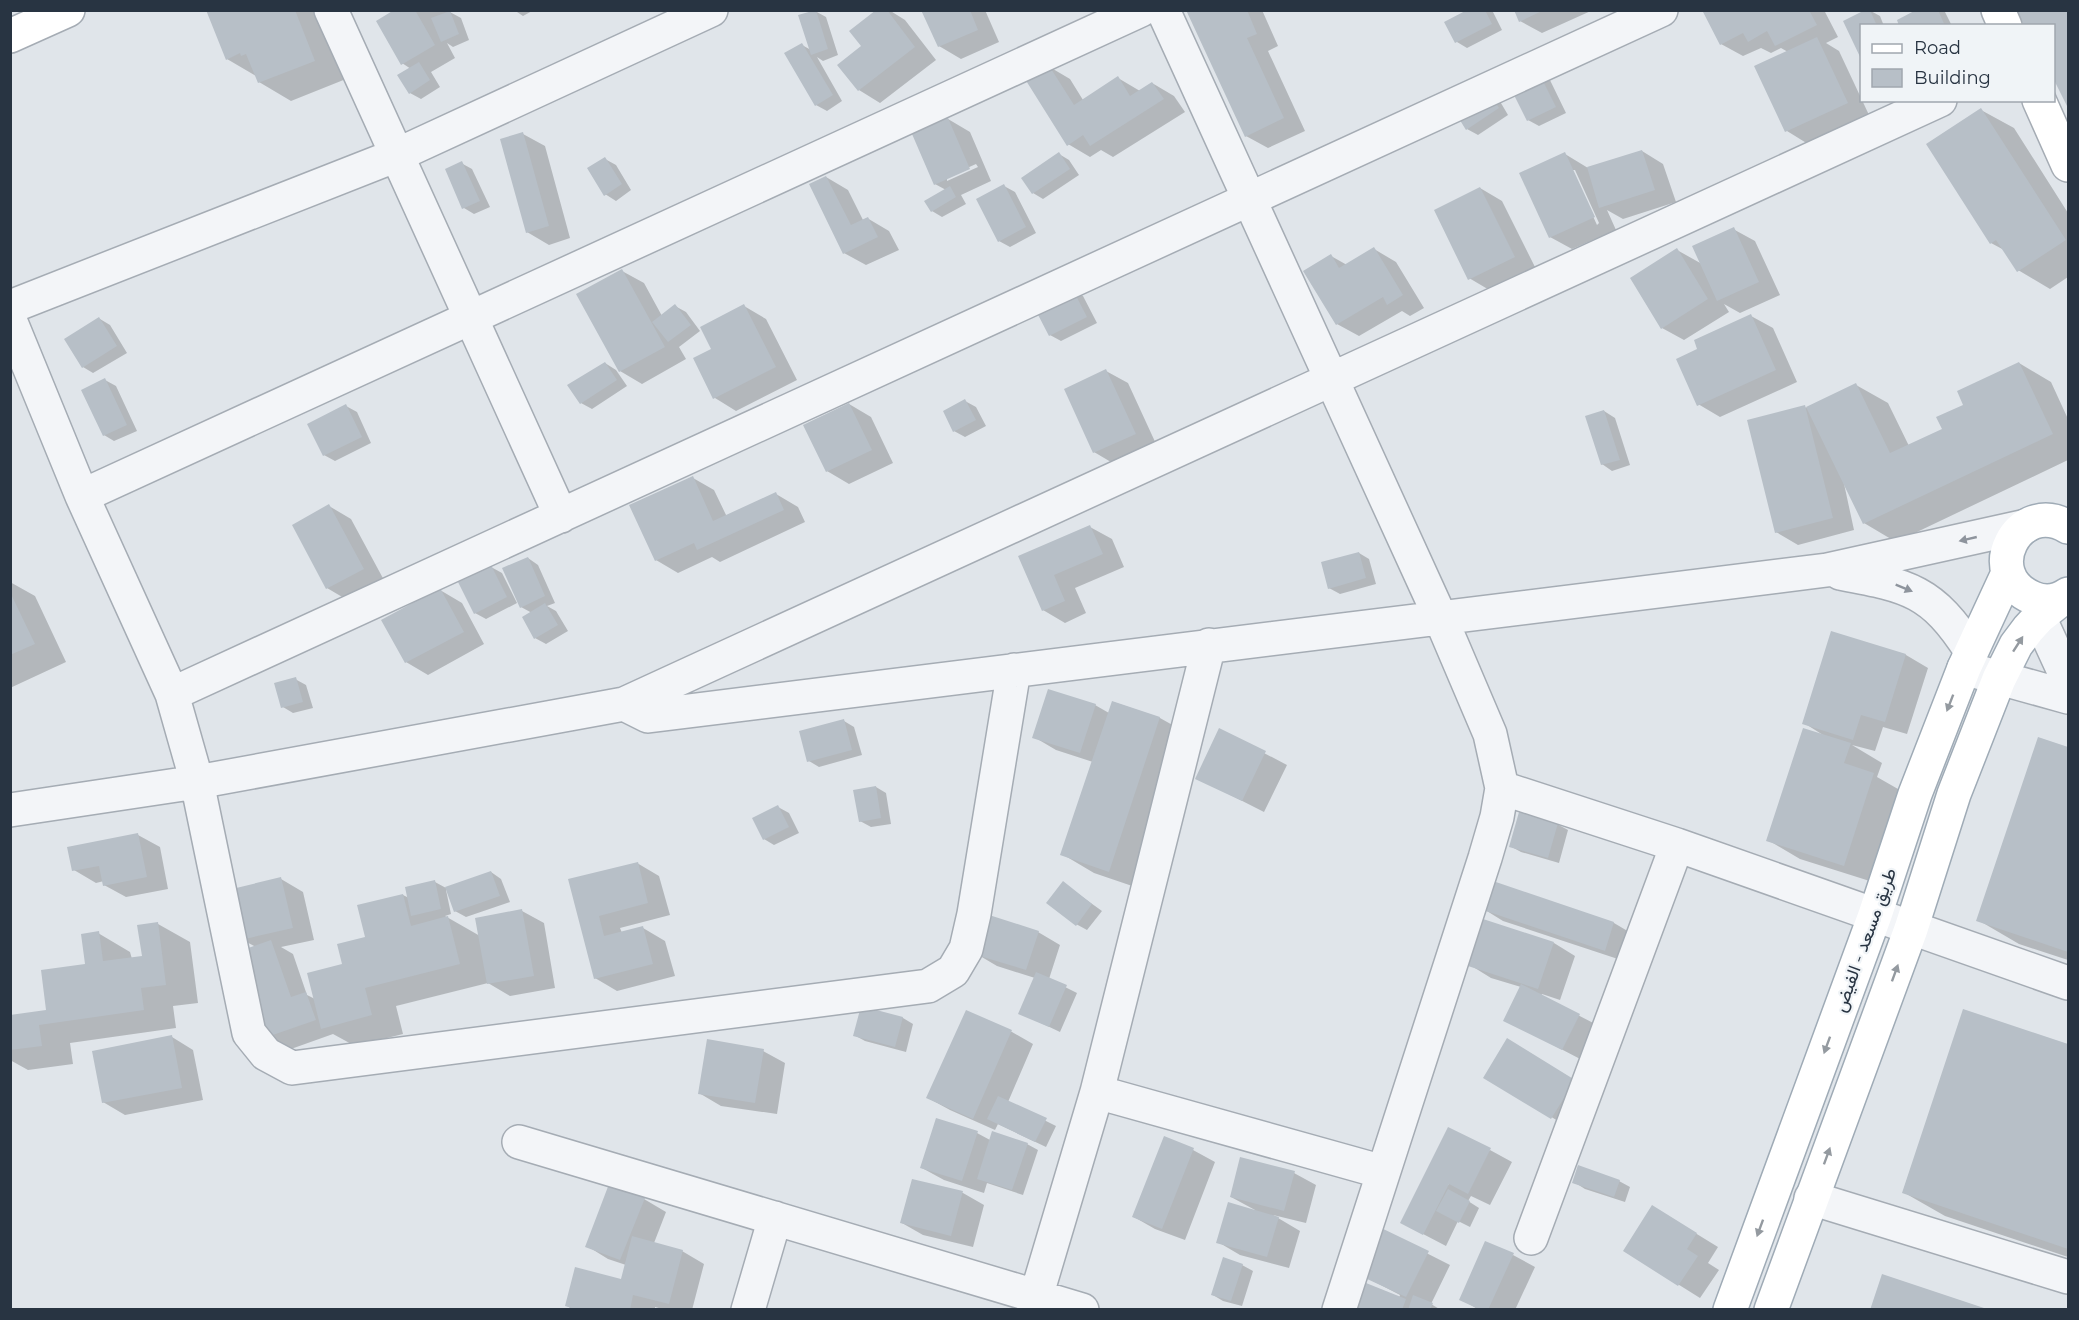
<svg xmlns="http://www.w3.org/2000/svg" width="2079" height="1320" font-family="Montserrat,Vazirmatn,sans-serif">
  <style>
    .shadow { fill: #0003; fill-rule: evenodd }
    .building { fill: #b7bfc7 }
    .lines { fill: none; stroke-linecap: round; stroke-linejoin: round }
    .street-casing { stroke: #a5acb4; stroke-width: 36 }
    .secondary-casing { stroke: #a5acb4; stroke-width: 36 }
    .primary-casing { stroke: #9fabb6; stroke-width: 36 }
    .street { stroke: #f3f5f8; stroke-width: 33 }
    .secondary { stroke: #fff; stroke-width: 33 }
    .primary { stroke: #fff; stroke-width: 33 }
    .oneway { fill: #8e949d }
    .oneway2 { fill: #949aa0 }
    .labels { text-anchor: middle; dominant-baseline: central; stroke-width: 4.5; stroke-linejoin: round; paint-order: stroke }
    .street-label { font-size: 18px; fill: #283442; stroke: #f0f4f7 }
  </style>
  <rect width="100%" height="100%" fill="#e0e5ea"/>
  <!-- shadow -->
  <path class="shadow" d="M208,10h111l27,69 -55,22 -32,-19 -3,-6 -29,-17z
    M397,10h53l-2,1 13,7 8,22 -16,7 -6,-4 8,15 -24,14 9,15 -19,12 -11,-6 1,-24 -9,-6z
    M514,10h20l-11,6z
    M878,10h11l16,10 31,40 -56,43 -21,-13z
    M923,10h62l14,32 -38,17 -22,-13z
    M1188,10h74l16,36 -10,5 37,80 -37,17 -22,-12z
    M1470,10h22l10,20 -35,18 -10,-6 -11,-19z
    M1515,10h78l-51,23 -22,-12z
    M1704,10h120l14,27 -12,6 13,8 30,64 -61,29 -21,-13 -31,-64 32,-15 -7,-4 -10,5 -10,-5 -18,8 -22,-12z
    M1869,10l11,6 4,10h-22z
    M1920,10h24l8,16h-51z
    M2018,10h50v94l-14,-27v-51z
    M815,11l11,6 12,38 -15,6 -6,-4 25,44 -15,10 -11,-6 -14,-60 9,5z
    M1048,66l22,13 13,21 35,-22 22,13 12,-8 22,13 11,16 -72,45 -12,-7 -11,7 -22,-13z
    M1548,76l18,37 -27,13 -11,-6 -18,-36z
    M1498,98l10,17 -30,20 -11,-6z
    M1981,110l33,18 54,85v64l-18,12 -32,-19 -14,-20 -13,-7z
    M948,119l22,13 21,49 -30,14 5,9 -24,13 -10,-6 14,-21 -11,-6zM976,164l2,3 -31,14v-4z
    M523,134l22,12 25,92 -21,7 -22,-13z
    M1642,151l21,13 13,38 -53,17 -16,-9 9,20 -44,19 -22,-12 15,-83 23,14zM1572,170h3l24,53 -2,2z
    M1059,154l10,6 10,15 -36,24 -10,-6z
    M605,159l11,6 15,25 -15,11 -11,-7z
    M461,163l11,6 18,38 -16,7 -10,-6z
    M826,177l22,13 15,30 4,-2 22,13 10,19 -33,15 -22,-12z
    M1004,186l11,6 21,41 -26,14 -11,-6z
    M1480,188l22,13 34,68 -45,22 -22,-13z
    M1733,229l22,12 25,54 -40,18 -16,-9 5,8 -45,28 -22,-12 15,-78 25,14z
    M1374,249l22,13 28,46 -14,8 -8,-5 -43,25 -22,-12 -6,-68 16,9z
    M622,271l22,12 18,33 13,-10 11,6 14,19 -21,16 7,12 -44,25 -22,-13z
    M1072,289l11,7 14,27 -36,18 -11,-6z
    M744,306l22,13 31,61 -61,31 -21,-13 -20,-39 18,-9z
    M1751,316l22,12 24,54 -77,35 -22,-13 1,-54z
    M100,319l10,6 17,28 -34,20 -10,-6z
    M605,363l11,7 11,16 -35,23 -11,-6z
    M2019,363l32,19 17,37v41l-172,82 -32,-19 -21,-44 11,51 -56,15 -22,-13 28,-125 3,1 49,-23 32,18 21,43 35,-17 20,-23z
    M1106,371l22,12 29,63 -41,19 -22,-13z
    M105,380l11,6 21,45 -23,10 -10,-6z
    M965,401l11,6 10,19 -21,11 -11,-6z
    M849,404l22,13 22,46 -44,21 -22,-13z
    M346,406l11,6 14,31 -36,18 -11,-6z
    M1604,411l11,7 15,47 -18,6 -10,-7z
    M693,478l21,12 13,27 49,-23 22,13 7,15 -85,40 -8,-5 -34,16 -22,-13z
    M329,506l22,13 34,63 -36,19 -22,-13z
    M1090,527l22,12 12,28 -49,21 11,25 -21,10 -22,-13 -23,-53z
    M1359,553l10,6 7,25 -36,10 -11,-6z
    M528,558l10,7 17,38 -8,3 9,5 12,20 -22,13 -11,-6 -3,-25 -11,-6z
    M491,567l11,6 15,30 -31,16 -11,-6z
    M10,582l25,14 31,66 -56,26z
    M440,590l22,13 22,41 -56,31 -22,-13z
    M1832,633l74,22 22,13 -21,66 -24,-7 -8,24 -23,-6 30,18 -5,14 28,16 -29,90 -76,-24 -32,-19 55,-105 -19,-12z
    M295,679l11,6 7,23 -20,5 -10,-6z
    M1113,702l47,16 32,18 -51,153 -47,-16 -32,-19 31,-92 -37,-12 -22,-13 61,-32 14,8z
    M844,721l10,6 8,28 -43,12 -10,-6z
    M1220,730l67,35 -23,47 -67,-34z
    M2039,739l29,10v211l-49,-16 -41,-24z
    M876,787l10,6 5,31 -20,3 -11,-6z
    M778,807l11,6 10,20 -25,12 -10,-6z
    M1557,824l11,6 -9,33 -38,-11 -11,-6z
    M138,835l22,12 8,42 -42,8 -22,-12v-4l-8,2 -22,-13z
    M637,863l22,13 11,39 -50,13 2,5 21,-5 22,13 10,35 -58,15 -22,-13 -25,-98z
    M491,872l10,7 9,23 -44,15 -11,-6 -7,-21h-2l5,24 -6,2 35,20 42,-25 22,12 11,65 -45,8 -22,-13 -92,23 7,28 -48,12 -22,-12 -42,15 -22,-13 -13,-89 -15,-8 40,-60 22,13 11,48 -33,7 12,7 14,41 8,4 88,-104 6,3 26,-16 11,6z
    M1491,882l123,41 22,13 -9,26 -124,-41 -21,-13z
    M1063,883l39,28 -15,19 -11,-6z
    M158,924l32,18 8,61 -25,3 3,22 -106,15 3,21 -45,6 -18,-10v-44l38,-5 39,-45 11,-33 32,19 2,7 11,-2z
    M1038,932l22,13 -11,34 28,14 -17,39 -40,-19 15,-35 -38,-12 -22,-13z
    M1554,943l21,13 -15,44 -18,-6 -1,2 60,31 -17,34 -79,-41 16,-33 -30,-9 -21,-13z
    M862,1007l41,11 10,6 -7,28 -41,-11 -11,-6z
    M1964,1011l104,35v211l-123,-41 -42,-24z
    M966,1012l46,20 21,12 -25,58 48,24 -10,21 -48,-23 -3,6 -45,-20 -22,-12z
    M172,1037l21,13 10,50 -78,15 -22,-13z
    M763,1051l22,12 -8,51 -56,-8 -22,-13z
    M1485,1077l111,17 -23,36z
    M977,1133l13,7 37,4 11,6 -15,45 -36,-12 -3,10 -40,-13 -22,-12z
    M1165,1138l28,12 22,12 -30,78 -30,-11 -21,-12z
    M1490,1150l22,12 -22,43 -19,-9 -3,5 11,7 -9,19 -12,-6 -12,25 -44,-23z
    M1294,1173l22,12 -10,38 -33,-8 27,16 -11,37 -49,-13 -22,-13 37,-32 -24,-13z
    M913,1180l50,13 21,12 -11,42 -50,-12 -21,-12z
    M1619,1181l11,6 -5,15 -40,-13 -11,-7z
    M644,1199l22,13 -12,31 28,8 22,13 -12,46h-26l-11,-3v3h-82l-7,-5 56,-24 4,-16 -18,-6 -21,-13z
    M1674,1220l44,27 -10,16 11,7 -19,28 -75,-47z
    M1375,1227l75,38 -19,39 10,6h-90l48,-12 1,-3 -46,-24z
    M1513,1255l22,12 -20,43h-36l-18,-11z
    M1242,1265l11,6 -11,35 -19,-5 -10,-6z"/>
  <!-- building -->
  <path class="building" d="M206,10h89l20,51 -57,22 -12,-29 -5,2 -1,-3 -14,7z
    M394,10h21l20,35 -34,20 -25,-44z
    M816,10l12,39 -17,6 -13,-40z
    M876,10h11l28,37 -57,44 -21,-26 24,-19 -12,-15z
    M921,10h49l8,20 -40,17z
    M1186,10h61l10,24 -10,4 37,80 -39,19z
    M1467,10h18l7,14 -37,19 -11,-21z
    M1514,10h30l-25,12z
    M1702,10h107l8,15 -42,21 -8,-15 -19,11 -5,-9 -23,12z
    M1865,10h5l7,16h-15v35l-19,-40z
    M1916,10h22l7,16h-46l-2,-6z
    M2016,10h52v98l-14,-28v-54h-30z
    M450,11l9,23 -18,8 -10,-24z
    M1817,37l31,66 -63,29 -31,-66z
    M802,43l31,52 -18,11 -31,-53z
    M419,62l11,18 -21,14 -12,-19z
    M1048,64l26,41 44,-29 12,20 22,-14 12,17 -74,47 -7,-11 -16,11 -42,-67z
    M1537,69l19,38 -29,14 -19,-38z
    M1487,90l12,18 -33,22 -11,-18z
    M1981,108l85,132 -49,32 -21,-32 -6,4 -64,-100z
    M948,118l22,51 -36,16 -22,-51z
    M523,132l26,94 -23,7 -26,-94z
    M1642,150l13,40 -56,18 -12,-41z
    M1059,152l11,17 -38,25 -11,-16z
    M1565,152l30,65 -46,21 -30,-65z
    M605,157l17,27 -18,12 -17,-28z
    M462,161l18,40 -18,8 -17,-40z
    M826,176l25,49 17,-8 10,20 -35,17 -34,-70z
    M1004,184l22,43 -28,15 -22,-43z
    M950,186l6,11 -25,15 -7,-11z
    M1480,187l35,70 -47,23 -34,-70z
    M1734,227l25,55 -42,19 -25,-55z
    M1374,247l29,48 -16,10 -4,-8 -47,28 -33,-54 28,-17 8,14z
    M1677,248l31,51 -47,30 -31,-51z
    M622,269l43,78 -46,25 -43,-78z
    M1072,288l15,29 -38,19 -15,-29z
    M675,304l16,21 -23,17 -16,-20z
    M744,304l32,63 -63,32 -20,-41 18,-9 -11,-22z
    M1751,314l25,56 -79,36 -21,-47 21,-10 -3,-9z
    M99,317l18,29 -35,22 -18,-29z
    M605,362l12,18 -37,24 -13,-19z
    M2019,362l34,72 -190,90 -57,-117 50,-24 34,70 52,-24 -6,-12 27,-12 -6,-14z
    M1106,369l30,65 -43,19 -29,-64z
    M105,378l22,47 -24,11 -22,-46z
    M965,399l11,21 -23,12 -10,-21z
    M849,403l23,47 -46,22 -23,-47z
    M346,404l16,33 -39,19 -16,-32z
    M1805,405l28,113 -58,15 -28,-113z
    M1604,410l16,50 -19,5 -16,-49z
    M693,476l20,45 63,-29 8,18 -87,40 -3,-7 -39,18 -26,-56z
    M329,504l35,65 -38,20 -34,-64z
    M1090,525l13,29 -49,21 11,26 -23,10 -24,-55z
    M1359,552l7,26 -38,11 -7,-27z
    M528,557l17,39 -25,12 -18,-40z
    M491,565l16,32 -33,17 -16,-32z
    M440,588l24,44 -59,31 -24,-43z
    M10,592l25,52 -25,11z
    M545,603l13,22 -24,14 -12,-22z
    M1831,631l75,23 -21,68 -24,-7 -8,25 -51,-16z
    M296,677l7,25 -22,6 -7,-25z
    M1048,689l48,15 -16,49 -48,-15z
    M1112,701l48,16 -51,155 -49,-17z
    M844,719l8,31 -45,12 -8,-31z
    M1219,728l47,23 -24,50 -47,-22z
    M1803,728l48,15 -7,20 30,10 -30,93 -78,-25z
    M2038,737l30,10v205l-92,-31z
    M876,786l5,32 -22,4 -6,-32z
    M778,805l11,22 -26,13 -11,-22z
    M1519,812l39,11 -10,35 -39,-11z
    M138,833l9,44 -44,9 -4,-20 -27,5 -5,-24z
    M638,862l10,41 -49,13 5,20 39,-10 10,38 -59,15 -26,-100z
    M491,871l9,25 -46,16 -9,-25z
    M281,877l12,51 -53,12 -12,-50z
    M435,880l6,29 -30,7 -6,-29z
    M1490,880l124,42 -9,29 -125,-42z
    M1063,881l29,23 -16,22 -30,-23z
    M403,894l8,32 37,-10 12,48 -95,24 7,27 -51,14 -14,-56 35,-9 -5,-20 28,-7 -8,-32z
    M522,909l12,67 -47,8 -12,-66z
    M986,914l53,17 -13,39 -53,-16z
    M1483,919l71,23 -16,47 -70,-23z
    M158,922l8,63 -25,3 3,22 -105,15 3,21 -32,4v-35l36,-5 -5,-40 44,-6 -4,-30 18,-3 4,30 39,-5 -5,-31z
    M271,940l20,57 15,-5 10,28 -49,17 -30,-85z
    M1036,972l31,13 -18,42 -31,-13z
    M1521,984l59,30 -18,36 -59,-29z
    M861,1006l42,11 -8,30 -42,-11z
    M1963,1009l105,35v205l-166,-56z
    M966,1010l46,20 -39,89 -47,-21z
    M172,1035l10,53 -80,15 -10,-52z
    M1507,1038l68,42 -24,39 -68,-41z
    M707,1039l57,10 -9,54 -57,-9z
    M998,1096l49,22 -12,24 -48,-23z
    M936,1118l42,13 -16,50 -42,-13z
    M1448,1127l43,21 -23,46 -19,-10 -26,51 -23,-12z
    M992,1131l36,12 -16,47 -35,-11z
    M1164,1136l30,12 -32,81 -30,-12z
    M1240,1157l55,14 -11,40 -54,-14z
    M1578,1165l42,15 -6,17 -42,-14z
    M912,1179l51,12 -12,45 -51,-13z
    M609,1184l36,14 -25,62 -35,-13z
    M1448,1189l22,12 -11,22 -23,-12z
    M1228,1202l51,15 -12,40 -51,-14z
    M1652,1205l45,28 -10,16 11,7 -20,30 -55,-35z
    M1375,1225l54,26 -23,46 -54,-25z
    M632,1236l51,14 -14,54 -36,-9 -3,15h-52l-13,-4 10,-39 46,12z
    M1485,1241l29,12 -26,57h-7l-22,-10z
    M1223,1257l20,7 -12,37 -20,-6z
    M1882,1274l105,35v1h-117z
    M1361,1281l45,18 -4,11h-53z
    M1413,1295l20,8 -3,7h-22z"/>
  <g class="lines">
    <defs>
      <path id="street" d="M331,10l230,506
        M1163,10l278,609 49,115 12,54 -5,29 -12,41 -146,452
        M10,307l387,-152 314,-145
        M10,320l72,176
        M1840,573c69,13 92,17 131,78
        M2039,617l29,63
        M1964,668l104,29
        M1014,670l-40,244 -8,35 -13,22 -25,15 -636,82 -26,-14 -17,-21 -52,-251 -25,-88 -90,-198 1059,-486
        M172,694l1489,-684
        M624,704l1316,-604
        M1502,788l175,57 391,138
        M10,810l187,-28 427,-78 24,12 1179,-146 199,-44
        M1097,1092l286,80
        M519,1142l563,168
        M1811,1198l257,79
        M1531,1238l146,-393
        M1036,1297l61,-205 112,-447
        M748,1310l27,-92"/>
      <path id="secondary" d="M1998,10l7,16
        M10,36l58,-26
        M2039,100l29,65"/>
      <path id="primary" d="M2068,527c-50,-30 -90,48 -35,71 12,5 25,3 35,-4
        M1730,1310l145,-395 40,-121 49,-126 44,-95
        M1771,1310l140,-381 43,-135 45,-115 17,-34 12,-16 11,-12 24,-19"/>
    </defs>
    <!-- street casing -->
    <use href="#street" class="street-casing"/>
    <!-- secondary casing -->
    <use href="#secondary" class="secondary-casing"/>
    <!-- primary casing -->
    <use href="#primary" class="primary-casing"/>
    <!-- street -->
    <use href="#street" class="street"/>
    <!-- secondary -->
    <use href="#secondary" class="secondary"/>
    <!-- primary -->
    <use href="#primary" class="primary"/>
  </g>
  <!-- one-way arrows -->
  <defs><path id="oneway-solid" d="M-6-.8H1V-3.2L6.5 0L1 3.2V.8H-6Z" transform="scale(1.5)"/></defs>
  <g class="oneway">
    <use href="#oneway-solid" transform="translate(1968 539) rotate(167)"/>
    <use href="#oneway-solid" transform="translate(1904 588) rotate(22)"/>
  </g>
  <g class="oneway2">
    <use href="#oneway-solid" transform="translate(2018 644) rotate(-57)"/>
    <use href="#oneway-solid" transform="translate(1950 703) rotate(111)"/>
    <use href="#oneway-solid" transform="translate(1895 973) rotate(-70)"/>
    <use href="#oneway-solid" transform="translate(1827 1045) rotate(110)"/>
    <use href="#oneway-solid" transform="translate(1827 1156) rotate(-70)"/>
    <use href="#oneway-solid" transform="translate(1760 1228) rotate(110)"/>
  </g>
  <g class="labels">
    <!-- street labels -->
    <g class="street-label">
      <text transform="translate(1865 940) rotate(-70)">طريق مسعد - الفيض</text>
    </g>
  </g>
  <!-- border -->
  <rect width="2079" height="1320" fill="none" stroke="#283442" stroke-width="24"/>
  <!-- legend -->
  <rect x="1860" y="24" width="195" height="78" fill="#f0f4f7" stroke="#a0a7af" stroke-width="1.5"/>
  <rect x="1872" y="44" width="30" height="9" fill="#ffffff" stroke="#a0a7af" stroke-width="1.5"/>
  <text x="1914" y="54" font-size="18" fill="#283442">Road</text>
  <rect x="1872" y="69" width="30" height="18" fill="#b7bfc7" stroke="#a0a7af" stroke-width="1.5"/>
  <text x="1914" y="84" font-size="18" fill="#283442">Building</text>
</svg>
